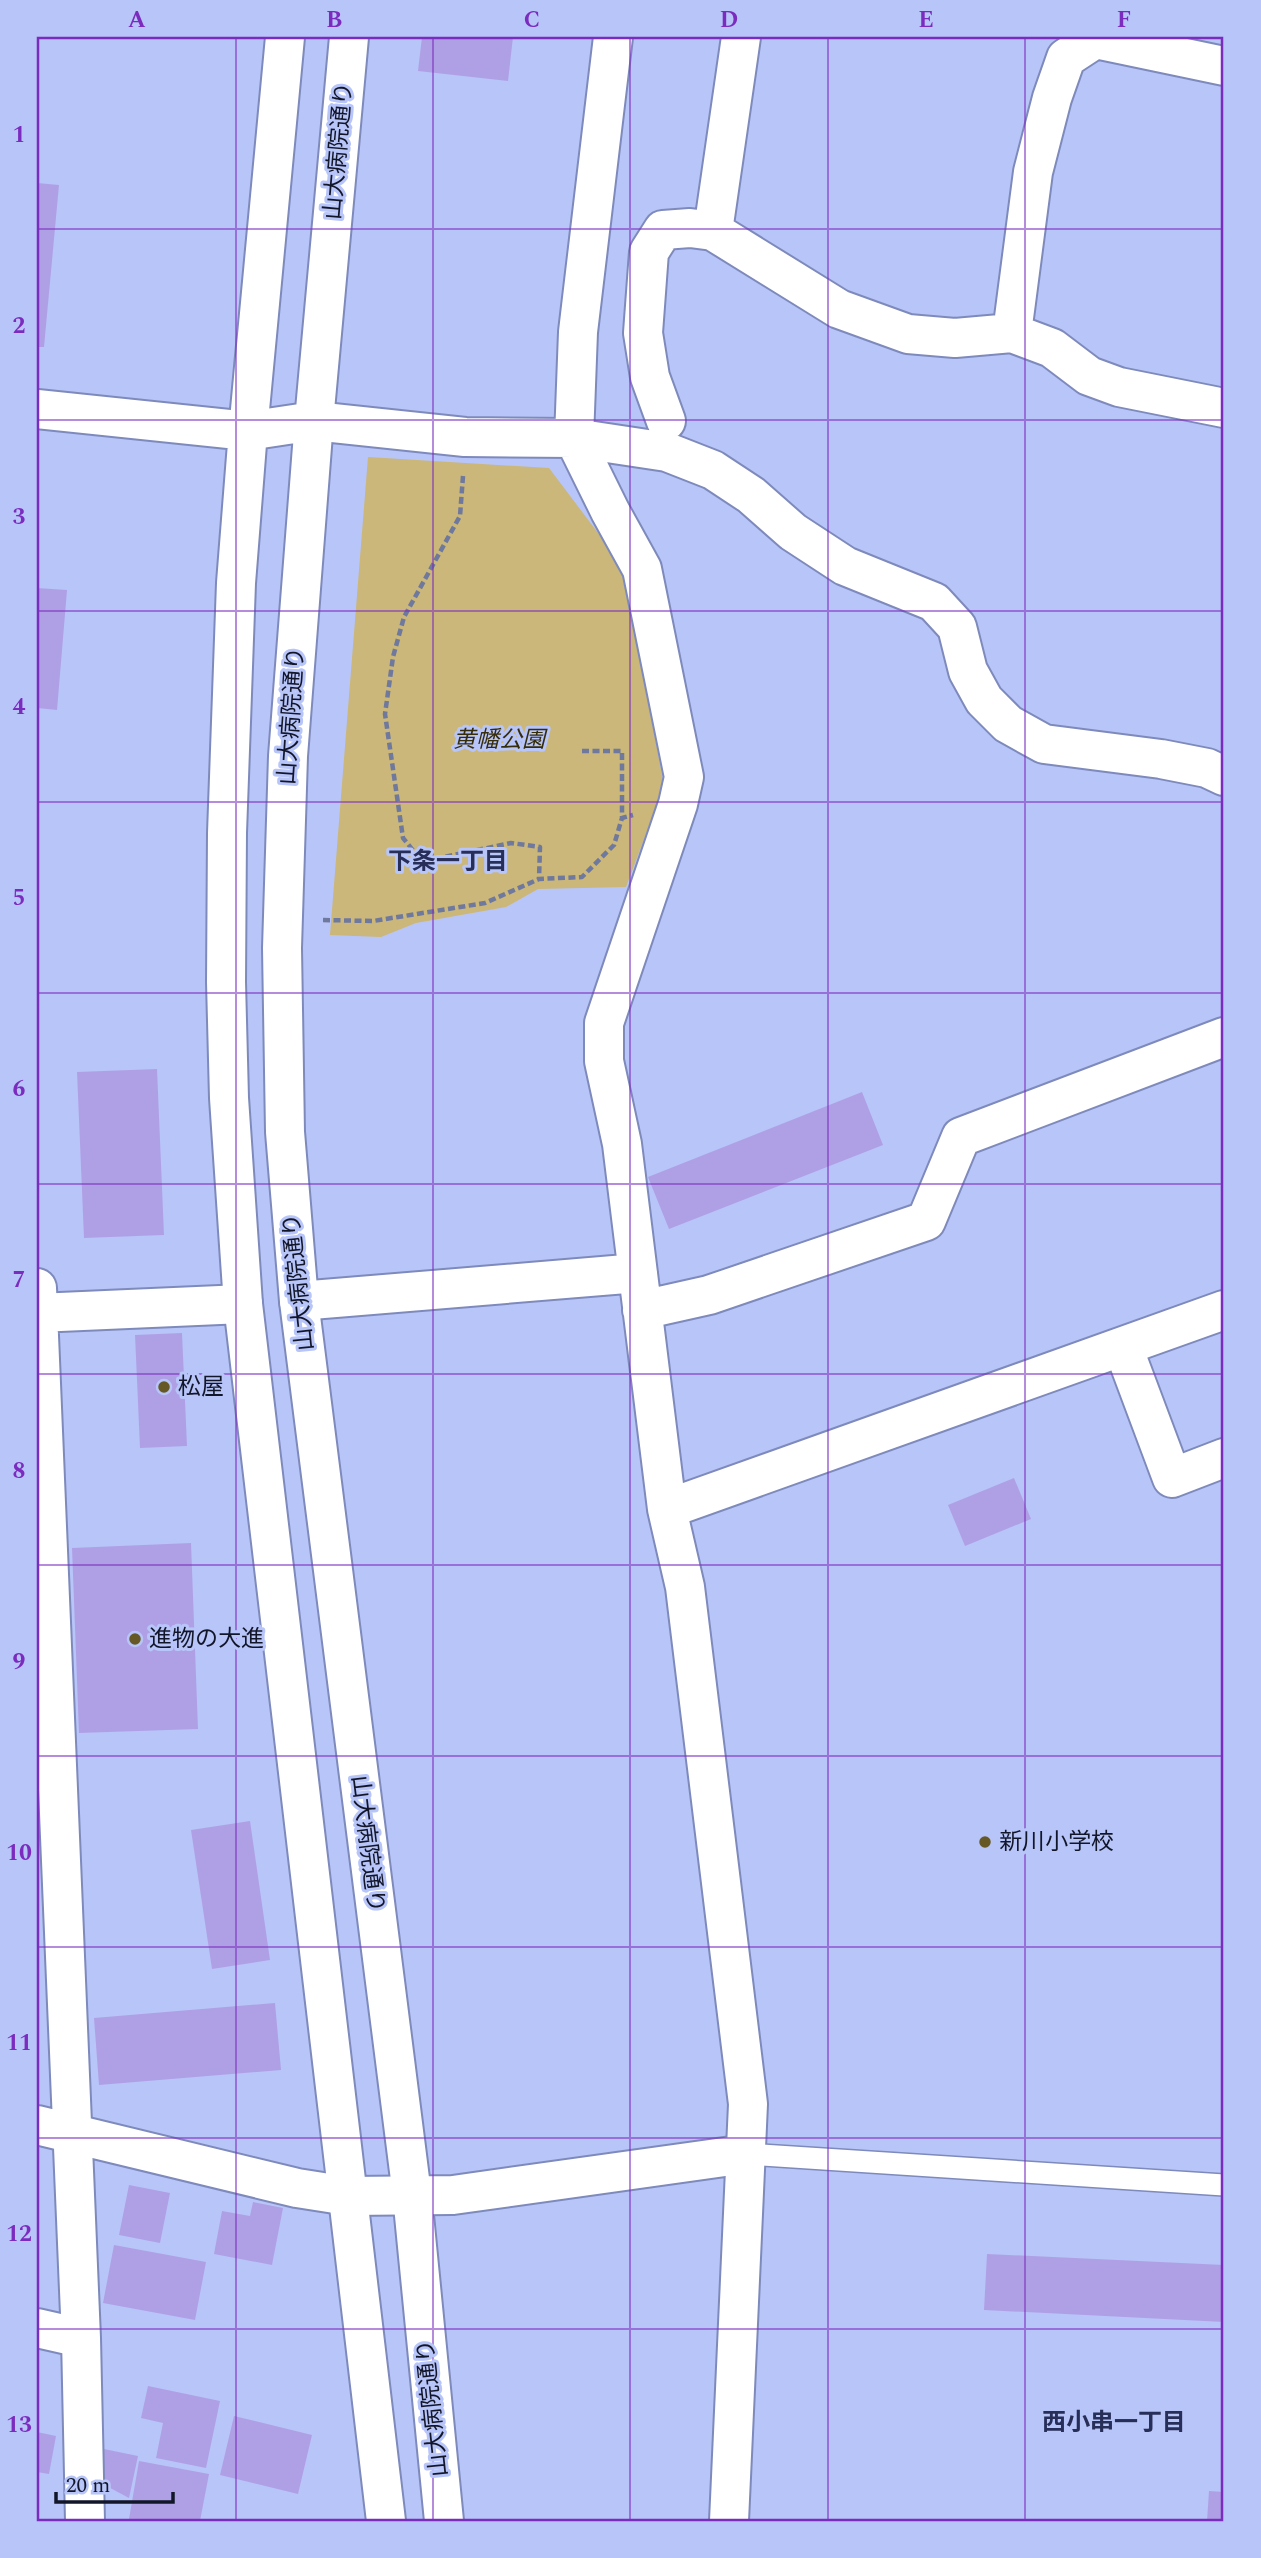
<svg xmlns="http://www.w3.org/2000/svg" width="1261" height="2558" font-family="Spectral,'Noto Sans JP',serif">
  <style>
    .green { fill: #cab779 }
    .building { fill: #afa0e5 }
    .lines { fill: none; stroke-linecap: round; stroke-linejoin: round }
    .service-casing { stroke: #7e8abb; stroke-width: 24 }
    .minor-casing { stroke: #7e8abb; stroke-width: 42 }
    .tertiary-casing { stroke: #7e8abb; stroke-width: 42 }
    .path { stroke: #6f789d; stroke-width: 4.5; stroke-dasharray: 7 3.5; stroke-linecap: butt }
    .service { stroke: #fff; stroke-width: 21 }
    .minor { stroke: #fff; stroke-width: 38 }
    .tertiary { stroke: #fff; stroke-width: 38 }
    .grid { fill: none; stroke: #7b2cbf; stroke-width: 2; stroke-opacity: 0.55 }
    .poi-dot { fill: #665825; stroke: #b8c5f9; stroke-width: 2.5 }
    .labels { text-anchor: middle; dominant-baseline: central; stroke-width: 6; stroke-linejoin: round; paint-order: stroke }
    .street-label { font-size: 23px; fill: #121629; stroke: #b8c5f9 }
    .park-label { font-size: 23px; font-style: italic; fill: #352c09; stroke: #b8c5f9 }
    .poi-label { font-size: 23px; fill: #121629; stroke: #b8c5f9; text-anchor: start }
    .neighbourhood-label { font-size: 24px; font-weight: bold; fill: #272e58; stroke: #b8c5f9 }
    .neatline { fill: none; stroke: #7b2cbf; stroke-width: 2.5 }
    .grid-label { font-size: 23px; text-anchor: middle; font-weight: bold; fill: #7b2cbf }
  </style>
  <rect width="100%" height="100%" fill="#b8c5f9"/>
  <!-- green -->
  <path class="green" d="M368,457l181,11 74,98 41,220 -38,101 -88,2 -32,18 -90,16 -35,14 -51,-2z"/>
  <!-- building -->
  <path class="building" d="M422,37h91l-5,44 -90,-10z
    M37,183l22,2 -15,162h-7z
    M37,588l30,2 -10,120 -20,-2z
    M157,1069l7,166 -80,3 -7,-166z
    M862,1092l21,53 -214,84 -21,-52z
    M182,1333l5,113 -47,2 -5,-113z
    M1014,1478l17,41 -66,27 -17,-41z
    M191,1543l7,186 -119,4 -7,-185z
    M250,1821l20,139 -58,9 -21,-139z
    M275,2003l6,67 -182,15 -5,-67z
    M129,2185l41,8 -10,50 -41,-8z
    M253,2202l30,6 -11,57 -58,-11 8,-43 28,5z
    M114,2245l92,17 -11,58 -92,-17z
    M987,2254l237,11v57l-240,-12z
    M148,2386l72,15 -14,67 -50,-10 7,-35 -22,-5z
    M234,2416l78,19 -14,59 -78,-19z
    M37,2432l19,4 -7,38 -12,-2z
    M104,2449l34,7 -9,42 -32,-17z
    M139,2461l70,13 -9,47h-56l-15,-2z
    M1209,2491l15,1v29h-17z"/>
  <g class="lines">
    <defs>
      <path id="service" d="M746,2154l478,31"/>
      <path id="minor" d="M613,37l-35,295 -4,106 93,14 46,18 38,25 42,37 52,34 89,36 23,25 11,44 16,29 24,24 36,20 117,15 46,9 17,8
        M713,231l28,-194
        M1012,333l21,-161 19,-74 14,-40 29,-19 129,27
        M314,421l151,16 109,1 36,73 32,58 42,208 -6,27 -74,219v38l18,83 45,365 18,78 63,517 -19,417
        M666,421l-16,-44 -7,-44 6,-81 14,-22 27,-2 23,3 126,78 69,25 47,4 57,-5 40,15 37,28 30,11 105,21
        M37,1288l44,1050 4,183
        M299,1301l339,-28
        M642,1310l67,-15 217,-74 35,-84 263,-100
        M37,1313l206,-9
        M1123,1347l49,131 52,-20
        M667,1509l557,-199
        M37,2125l260,63 51,8 105,-1 293,-41
        M37,2328l44,10"/>
      <path id="tertiary" d="M285,37l-37,394 -12,152 -9,250 -1,149 3,116 14,206 143,1217
        M349,37l-35,384 -26,335 -6,192 3,184 14,169 113,894 32,326
        M37,409l211,22 66,-10"/>
    </defs>
    <!-- service casing -->
    <use href="#service" class="service-casing"/>
    <!-- minor casing -->
    <use href="#minor" class="minor-casing"/>
    <!-- tertiary casing -->
    <use href="#tertiary" class="tertiary-casing"/>
    <!-- path -->
    <path class="path" d="M463,476l-3,40 -56,101 -11,40 -8,57 18,124 13,16 23,4 72,-15 29,4 -1,32
      M582,751h40v67l11,-3
      M323,920l50,1 112,-18 54,-24 43,-2 32,-32 8,-27"/>
    <!-- service -->
    <use href="#service" class="service"/>
    <!-- minor -->
    <use href="#minor" class="minor"/>
    <!-- tertiary -->
    <use href="#tertiary" class="tertiary"/>
  </g>
  <!-- grid -->
  <path class="grid" d="M236,37v2484M433,37v2484M630,37v2484M828,37v2484M1025,37v2484M37,229h1187M37,420h1187M37,611h1187M37,802h1187M37,993h1187M37,1184h1187M37,1374h1187M37,1565h1187M37,1756h1187M37,1947h1187M37,2138h1187M37,2329h1187"/>
  <!-- markers -->
  <g class="poi-dot">
    <circle cx="164" cy="1387" r="7"/>
    <circle cx="135" cy="1639" r="7"/>
    <circle cx="985" cy="1842" r="7"/>
  </g>
  <g class="labels">
    <!-- street labels -->
    <g class="street-label">
      <text transform="translate(339 151) rotate(-85)">山大病院通り</text>
      <text transform="translate(292 716) rotate(-86)">山大病院通り</text>
      <text transform="translate(299 1282) rotate(-96)">山大病院通り</text>
      <text transform="translate(367 1844) rotate(83)">山大病院通り</text>
      <text transform="translate(433 2408) rotate(-96)">山大病院通り</text>
    </g>
    <!-- park labels -->
    <g class="park-label">
      <text x="499" y="740">黄幡公園</text>
    </g>
    <!-- poi labels -->
    <g class="poi-label">
      <text x="178" y="1387">松屋</text>
      <text x="149" y="1639">進物の大進</text>
      <text x="999" y="1842">新川小学校</text>
    </g>
    <!-- neighbourhood labels -->
    <g class="neighbourhood-label">
      <text x="448" y="862">下条一丁目</text>
      <text x="1114" y="2423">西小串一丁目</text>
    </g>
  </g>
  <!-- border -->
  <rect width="1261" height="2558" fill="none" stroke="#b8c5f9" stroke-width="77"/>
  <!-- scale -->
  <path d="M56 2492v10h117v-10" fill="none" stroke="#121629" stroke-width="3.5"/>
  <text x="66" y="2492" font-size="21" fill="#121629" stroke="#b8c5f9" stroke-width="5" paint-order="stroke">20 m</text>
  <rect x="38" y="38" width="1184" height="2482" class="neatline"/>
  <g class="grid-label">
    <text x="137" y="27">A</text>
    <text x="334" y="27">B</text>
    <text x="532" y="27">C</text>
    <text x="729" y="27">D</text>
    <text x="926" y="27">E</text>
    <text x="1124" y="27">F</text>
    <text x="19" y="142">1</text>
    <text x="19" y="333">2</text>
    <text x="19" y="524">3</text>
    <text x="19" y="714">4</text>
    <text x="19" y="905">5</text>
    <text x="19" y="1096">6</text>
    <text x="19" y="1287">7</text>
    <text x="19" y="1478">8</text>
    <text x="19" y="1669">9</text>
    <text x="19" y="1860">10</text>
    <text x="19" y="2050">11</text>
    <text x="19" y="2241">12</text>
    <text x="19" y="2432">13</text>
  </g>
</svg>
